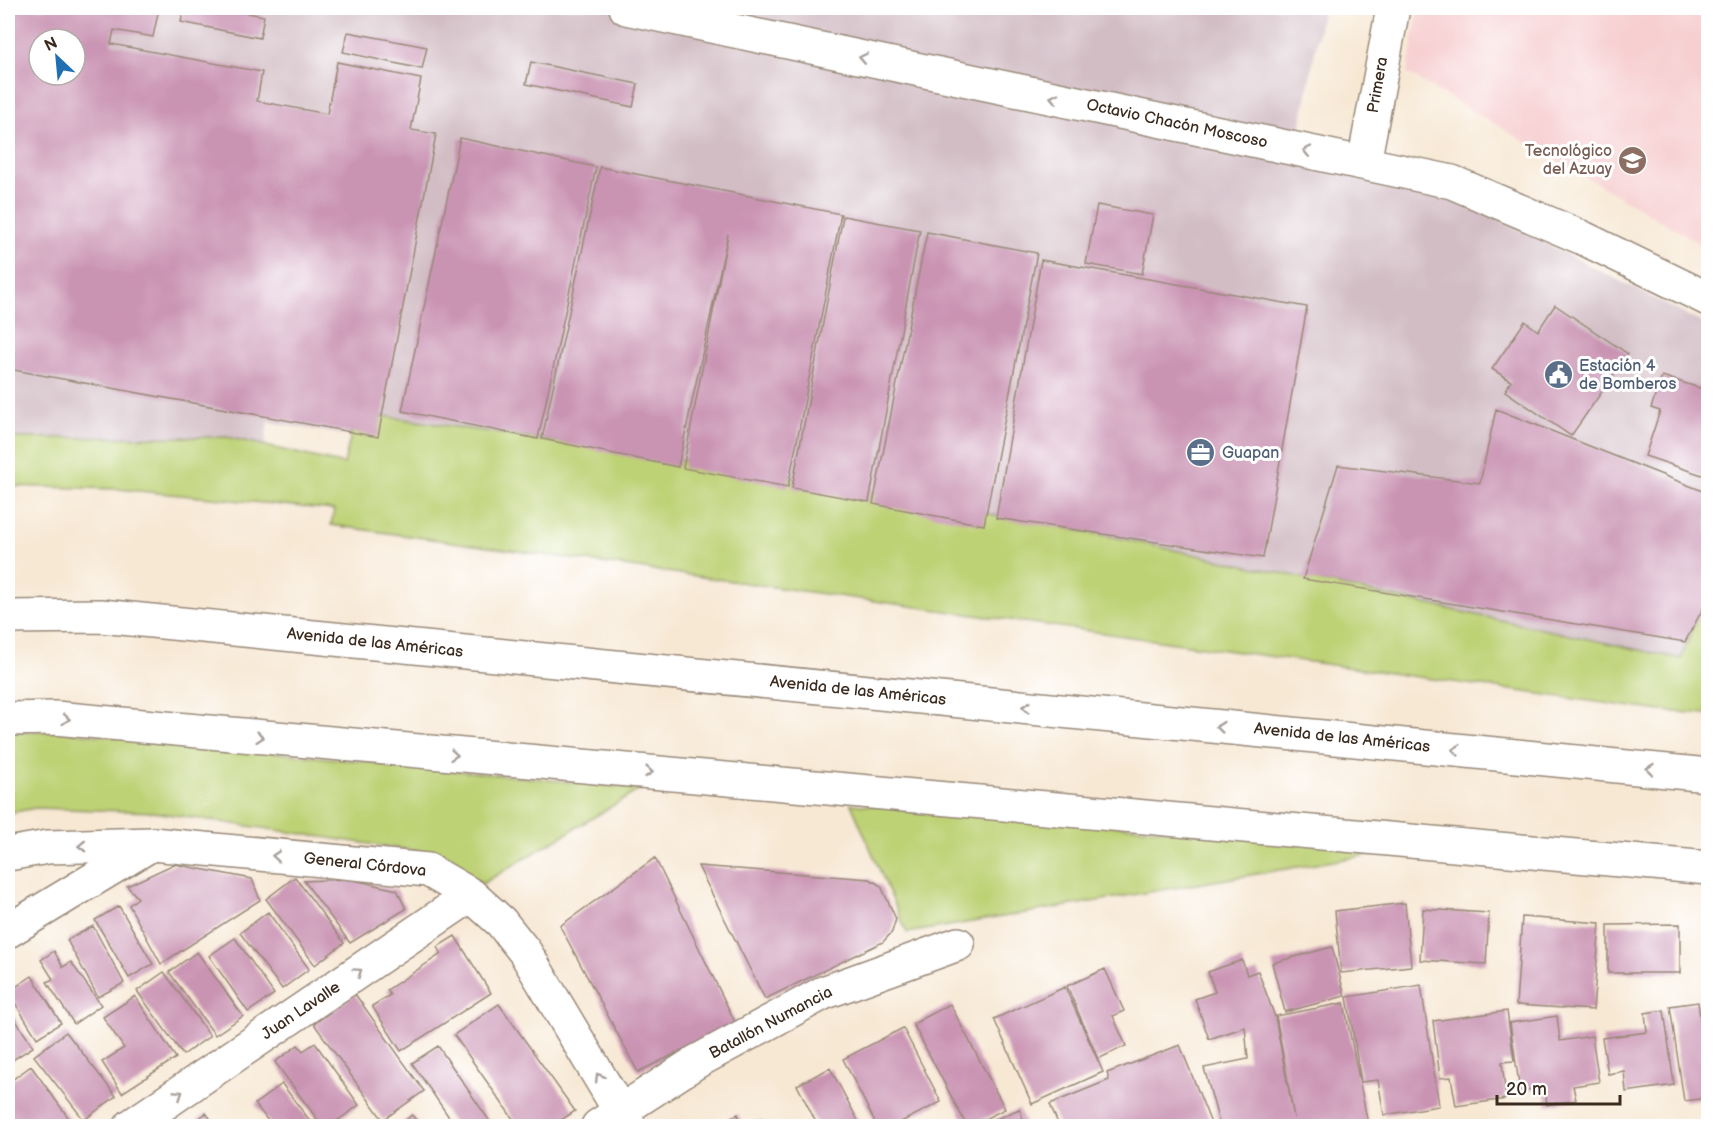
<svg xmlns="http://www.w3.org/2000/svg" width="1716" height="1134" font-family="'Balsamiq Sans',sans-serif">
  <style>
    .built { fill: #f7cfd0 }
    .industrial { fill: #d2bdc5; fill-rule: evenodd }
    .green { fill: #bdd175; stroke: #7c7e4a; stroke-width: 1.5 }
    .building { fill: #c993b2; fill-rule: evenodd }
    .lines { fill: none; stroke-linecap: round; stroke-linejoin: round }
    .minor-casing { stroke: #998979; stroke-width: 36 }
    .major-casing { stroke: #998979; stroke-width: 36 }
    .minor { stroke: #fff; stroke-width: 33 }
    .major { stroke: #fff; stroke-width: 33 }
    .oneway { stroke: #a79f9a }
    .labels { text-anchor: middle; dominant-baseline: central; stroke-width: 6; stroke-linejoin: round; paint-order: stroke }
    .street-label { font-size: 16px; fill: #3b2a1e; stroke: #fff }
    .education-label { font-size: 16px; fill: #785e54; stroke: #fff; text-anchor: end }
    .service-label { font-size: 16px; fill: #4e5e75; stroke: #fff; text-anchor: start }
  </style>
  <rect width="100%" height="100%" fill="#fff"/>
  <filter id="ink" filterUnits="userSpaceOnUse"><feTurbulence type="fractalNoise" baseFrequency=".0167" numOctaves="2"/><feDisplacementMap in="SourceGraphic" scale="12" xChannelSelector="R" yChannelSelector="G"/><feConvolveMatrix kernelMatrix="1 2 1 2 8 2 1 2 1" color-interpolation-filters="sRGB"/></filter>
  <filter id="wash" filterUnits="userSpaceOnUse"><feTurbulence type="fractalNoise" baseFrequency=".008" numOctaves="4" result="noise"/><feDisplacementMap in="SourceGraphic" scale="24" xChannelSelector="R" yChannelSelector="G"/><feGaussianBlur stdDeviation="1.35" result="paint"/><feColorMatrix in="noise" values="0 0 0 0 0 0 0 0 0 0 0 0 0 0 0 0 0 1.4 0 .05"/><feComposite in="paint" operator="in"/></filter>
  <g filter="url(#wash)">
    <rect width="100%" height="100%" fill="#f7e8d4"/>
    <!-- built -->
    <path class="built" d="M1419,8h289v240l-301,-175z"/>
    <!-- industrial -->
    <path class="industrial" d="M8,8h1315l-29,154 158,33 256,131v261l-26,72 -1414,-237 -7,52 -253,-7zM39,39h36v36h-36z"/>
    <!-- green -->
    <path class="green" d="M356,412l441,66 321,60 563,121 27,-69v124l-47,-3 -1330,-186 3,-15 -216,-21 -110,-3v-48l219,-1 117,27z
      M57,731l584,58 -159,95 -46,-30 -282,-42 -118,-4 -28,5v-81z
      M851,804l553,45 -497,84z"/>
    <g id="blocks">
      <!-- building -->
      <path class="building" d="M8,8h151l-6,29 -39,-7 -3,14 151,28 -5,29 70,13 10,-52 84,17 -10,51 25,4 -58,303 -370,-68zM39,39h36v36h-36z
        M184,8h35l45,8 -4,22 -79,-16z
        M348,32l79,15 -5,22 -79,-17z
        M531,62l107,22 -5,23 -107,-23z
        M460,138l136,29 -58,272 -136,-28z
        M600,167l241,47 -53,273 -105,-19 45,-234 -50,233 -136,-28z
        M1097,205l56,10 -11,59 -56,-10z
        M843,216l77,14 -51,272 -77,-14z
        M927,232l110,21 -53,272 -111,-21z
        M1041,260l266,47 -44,251 -267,-40z
        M1555,305l73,49 -57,82 -66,-45 6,-10 -19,-12 33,-48 13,10z
        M1662,376l44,14 -3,10 5,2v75l-63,-21 15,-45 -9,-3z
        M1496,409l212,84v106l-23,43 -382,-63 35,-114 142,18z
        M655,858l81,166 -98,48 -78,-146z
        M174,864l78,15 8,21 -99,64 -32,-59 9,-7 -11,-12z
        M698,866l172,13 11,7 15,33 -4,13 -9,10 -118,57z
        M295,877l49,66 -29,22 -49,-66z
        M349,879l48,11 9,19 -56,34 -46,-62z
        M1405,903l6,63 -70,7 -6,-62z
        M119,906l34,58 -24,14 -34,-58z
        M1423,909l66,4 -3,51 -66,-4z
        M268,912l41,57 -27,20 -42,-56z
        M1522,917l78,6 -7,87 -77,-5z
        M1680,924v49h-72v-48z
        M93,926l31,57 -26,14 -31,-57z
        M455,936l36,57 -90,58 -29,-45 18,-11 -3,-5 54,-36 -4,-7z
        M235,938l39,56 -26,18 -39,-56z
        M1332,947l13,49 -60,16 -13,-49z
        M54,951l9,16 8,-5 30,43 -27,19 -27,-42 6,-3 -12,-19z
        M197,952l46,64 -28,19 -46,-63z
        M1242,960l5,15 11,-4 17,46 19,101 -18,-102 68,-13 24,121 -16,2h-132l-16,-58 44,-9 -3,-32 -36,12 -14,-40 20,-7 -7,-20z
        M1105,969l19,42 -11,5 13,30 -28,13 -31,-73z
        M164,972l46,64 -27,19 -46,-64z
        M32,976l29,47 -24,15 -29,-46z
        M1421,985l18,121 -55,9 -6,-35 -17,2 -14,-85z
        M1065,987l38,85 -71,32 -38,-85z
        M355,994l69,97 -41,29 -69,-96z
        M135,996l41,62 -54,35 -20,-31 22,-14 -21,-31z
        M1698,1002l3,24 7,-1v73l-24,3 -14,-95z
        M499,1004l76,107 -23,15h-34l-64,-91z
        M950,1004l55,105 -35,17h-3l-54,-102z
        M8,1008l25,39 -25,16z
        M1664,1010l10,75 -48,7 -2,-21 -16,3 -6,-36 45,-6 -2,-19z
        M1507,1011l7,50 -12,1 4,37 -50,7 -5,-29 -11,1 -7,-57z
        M1557,1016l3,25 32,-5 7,46 -26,4 3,14 -29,5 -2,-18 -25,4 -10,-68z
        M903,1028l38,74 -48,24h-16l-34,-67z
        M66,1032l50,64 -32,24 -50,-64z
        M315,1043l44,62 -29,21h-8l-47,-64 23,-17 5,6z
        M1180,1045l32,81h-153l-9,-22 59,-24 -2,-7z
        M438,1046l55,80h-38l-43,-63z
        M31,1066l42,58 -4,2h-61v-43z
        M830,1068l31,58h-43l-21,-41z
        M282,1084l32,42h-42l-17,-22z
        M1019,1109l7,17h-46z
        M206,1113l10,13h-27z
        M738,1114l5,12h-31z
        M412,1115l9,11h-23z
        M761,1120l3,6h-17z"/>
    </g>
  </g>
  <g filter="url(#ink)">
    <use href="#blocks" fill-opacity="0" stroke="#998979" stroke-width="1.5"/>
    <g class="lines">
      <defs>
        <path id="minor" d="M626,8l826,174 131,56 125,61
          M1364,163l29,-155
          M8,854l40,-7 104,-3 276,26 43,25 30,27 24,30 104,174
          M8,931l142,-86
          M131,1126l340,-231
          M598,1126l98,-64 127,-69 135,-49"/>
        <path id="major" d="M8,617l93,-1 1607,159
          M8,719l47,-1 1653,150"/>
      </defs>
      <!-- minor casing -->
      <use href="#minor" class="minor-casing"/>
      <!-- major casing -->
      <use href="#major" class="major-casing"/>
      <!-- minor -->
      <use href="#minor" class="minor"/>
      <!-- major -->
      <use href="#major" class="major"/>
    </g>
    <!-- one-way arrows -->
    <defs><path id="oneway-chevron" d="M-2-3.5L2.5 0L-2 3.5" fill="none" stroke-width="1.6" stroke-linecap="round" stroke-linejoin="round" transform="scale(1.5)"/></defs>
    <g class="oneway">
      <use href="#oneway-chevron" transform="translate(863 58) rotate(-168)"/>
      <use href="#oneway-chevron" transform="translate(1054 98) rotate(-168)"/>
      <use href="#oneway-chevron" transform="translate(1307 151) rotate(-168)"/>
      <use href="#oneway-chevron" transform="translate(1026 707) rotate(-174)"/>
      <use href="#oneway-chevron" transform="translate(66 719) rotate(5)"/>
      <use href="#oneway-chevron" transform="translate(1220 727) rotate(-174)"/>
      <use href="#oneway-chevron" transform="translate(260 737) rotate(5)"/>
      <use href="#oneway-chevron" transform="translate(1456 750) rotate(-174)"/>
      <use href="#oneway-chevron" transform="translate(454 755) rotate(5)"/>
      <use href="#oneway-chevron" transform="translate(1650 769) rotate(-174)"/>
      <use href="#oneway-chevron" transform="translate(649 772) rotate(5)"/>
      <use href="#oneway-chevron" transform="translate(82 846) rotate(179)"/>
      <use href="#oneway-chevron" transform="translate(276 856) rotate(-175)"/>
      <use href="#oneway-chevron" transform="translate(358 972) rotate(-34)"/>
      <use href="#oneway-chevron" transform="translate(599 1077) rotate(-121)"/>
      <use href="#oneway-chevron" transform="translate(179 1094) rotate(-34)"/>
    </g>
  </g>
  <!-- icons -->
  <defs>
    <symbol id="university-disc" viewBox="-11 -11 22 22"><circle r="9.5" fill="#8d6e63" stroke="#fff"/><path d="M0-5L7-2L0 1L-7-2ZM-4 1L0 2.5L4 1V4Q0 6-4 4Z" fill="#fff"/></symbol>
    <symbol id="civic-disc" viewBox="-11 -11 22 22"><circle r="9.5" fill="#5c6f8a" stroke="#fff"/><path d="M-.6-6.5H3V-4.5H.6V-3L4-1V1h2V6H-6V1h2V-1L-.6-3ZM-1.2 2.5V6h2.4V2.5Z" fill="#fff"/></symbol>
    <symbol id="office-disc" viewBox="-11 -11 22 22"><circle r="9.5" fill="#5c6f8a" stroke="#fff"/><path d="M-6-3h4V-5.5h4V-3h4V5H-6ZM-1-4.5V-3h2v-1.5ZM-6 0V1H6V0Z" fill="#fff"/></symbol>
  </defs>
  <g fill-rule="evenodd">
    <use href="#university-disc" x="1616" y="144" width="33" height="33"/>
    <use href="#civic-disc" x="1542" y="358" width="33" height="33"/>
    <use href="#office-disc" x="1184" y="436" width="33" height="33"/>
  </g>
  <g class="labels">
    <!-- street labels -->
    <g class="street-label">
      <text transform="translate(1378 85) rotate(-80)">Primera</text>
      <text transform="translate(1177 124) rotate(12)">Octavio Chacón Moscoso</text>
      <text transform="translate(375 643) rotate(6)">Avenida de las Américas</text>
      <text transform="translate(858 691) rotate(6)">Avenida de las Américas</text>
      <text transform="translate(1342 738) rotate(6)">Avenida de las Américas</text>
      <text transform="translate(365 865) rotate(6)">General Córdova</text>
      <text transform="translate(301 1011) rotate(-34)">Juan Lavalle</text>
      <text transform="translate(771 1023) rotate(-28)">Batallón Numancia</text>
    </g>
    <!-- education labels -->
    <g class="education-label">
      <text x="1612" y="151">Tecnológico<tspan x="1612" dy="18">del Azuay</tspan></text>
    </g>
    <!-- service labels -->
    <g class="service-label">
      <text x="1579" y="366">Estación 4<tspan x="1579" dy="18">de Bomberos</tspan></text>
      <text x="1222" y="453">Guapan</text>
    </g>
  </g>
  <!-- margin -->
  <rect width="1716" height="1134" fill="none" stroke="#fff" stroke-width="30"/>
  <!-- north arrow -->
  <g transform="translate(57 57) rotate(334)"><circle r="28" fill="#ffffff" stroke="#b1aaa5" stroke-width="1.5"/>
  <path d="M0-4.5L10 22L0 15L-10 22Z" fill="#1f6fb2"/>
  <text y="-9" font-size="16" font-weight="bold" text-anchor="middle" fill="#3b2a1e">N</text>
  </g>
  <!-- scale -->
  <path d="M1497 1095v9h123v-9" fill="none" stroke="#3b2a1e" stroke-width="3"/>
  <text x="1506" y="1095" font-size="18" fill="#3b2a1e" stroke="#ffffff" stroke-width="4.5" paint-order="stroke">20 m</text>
</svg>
